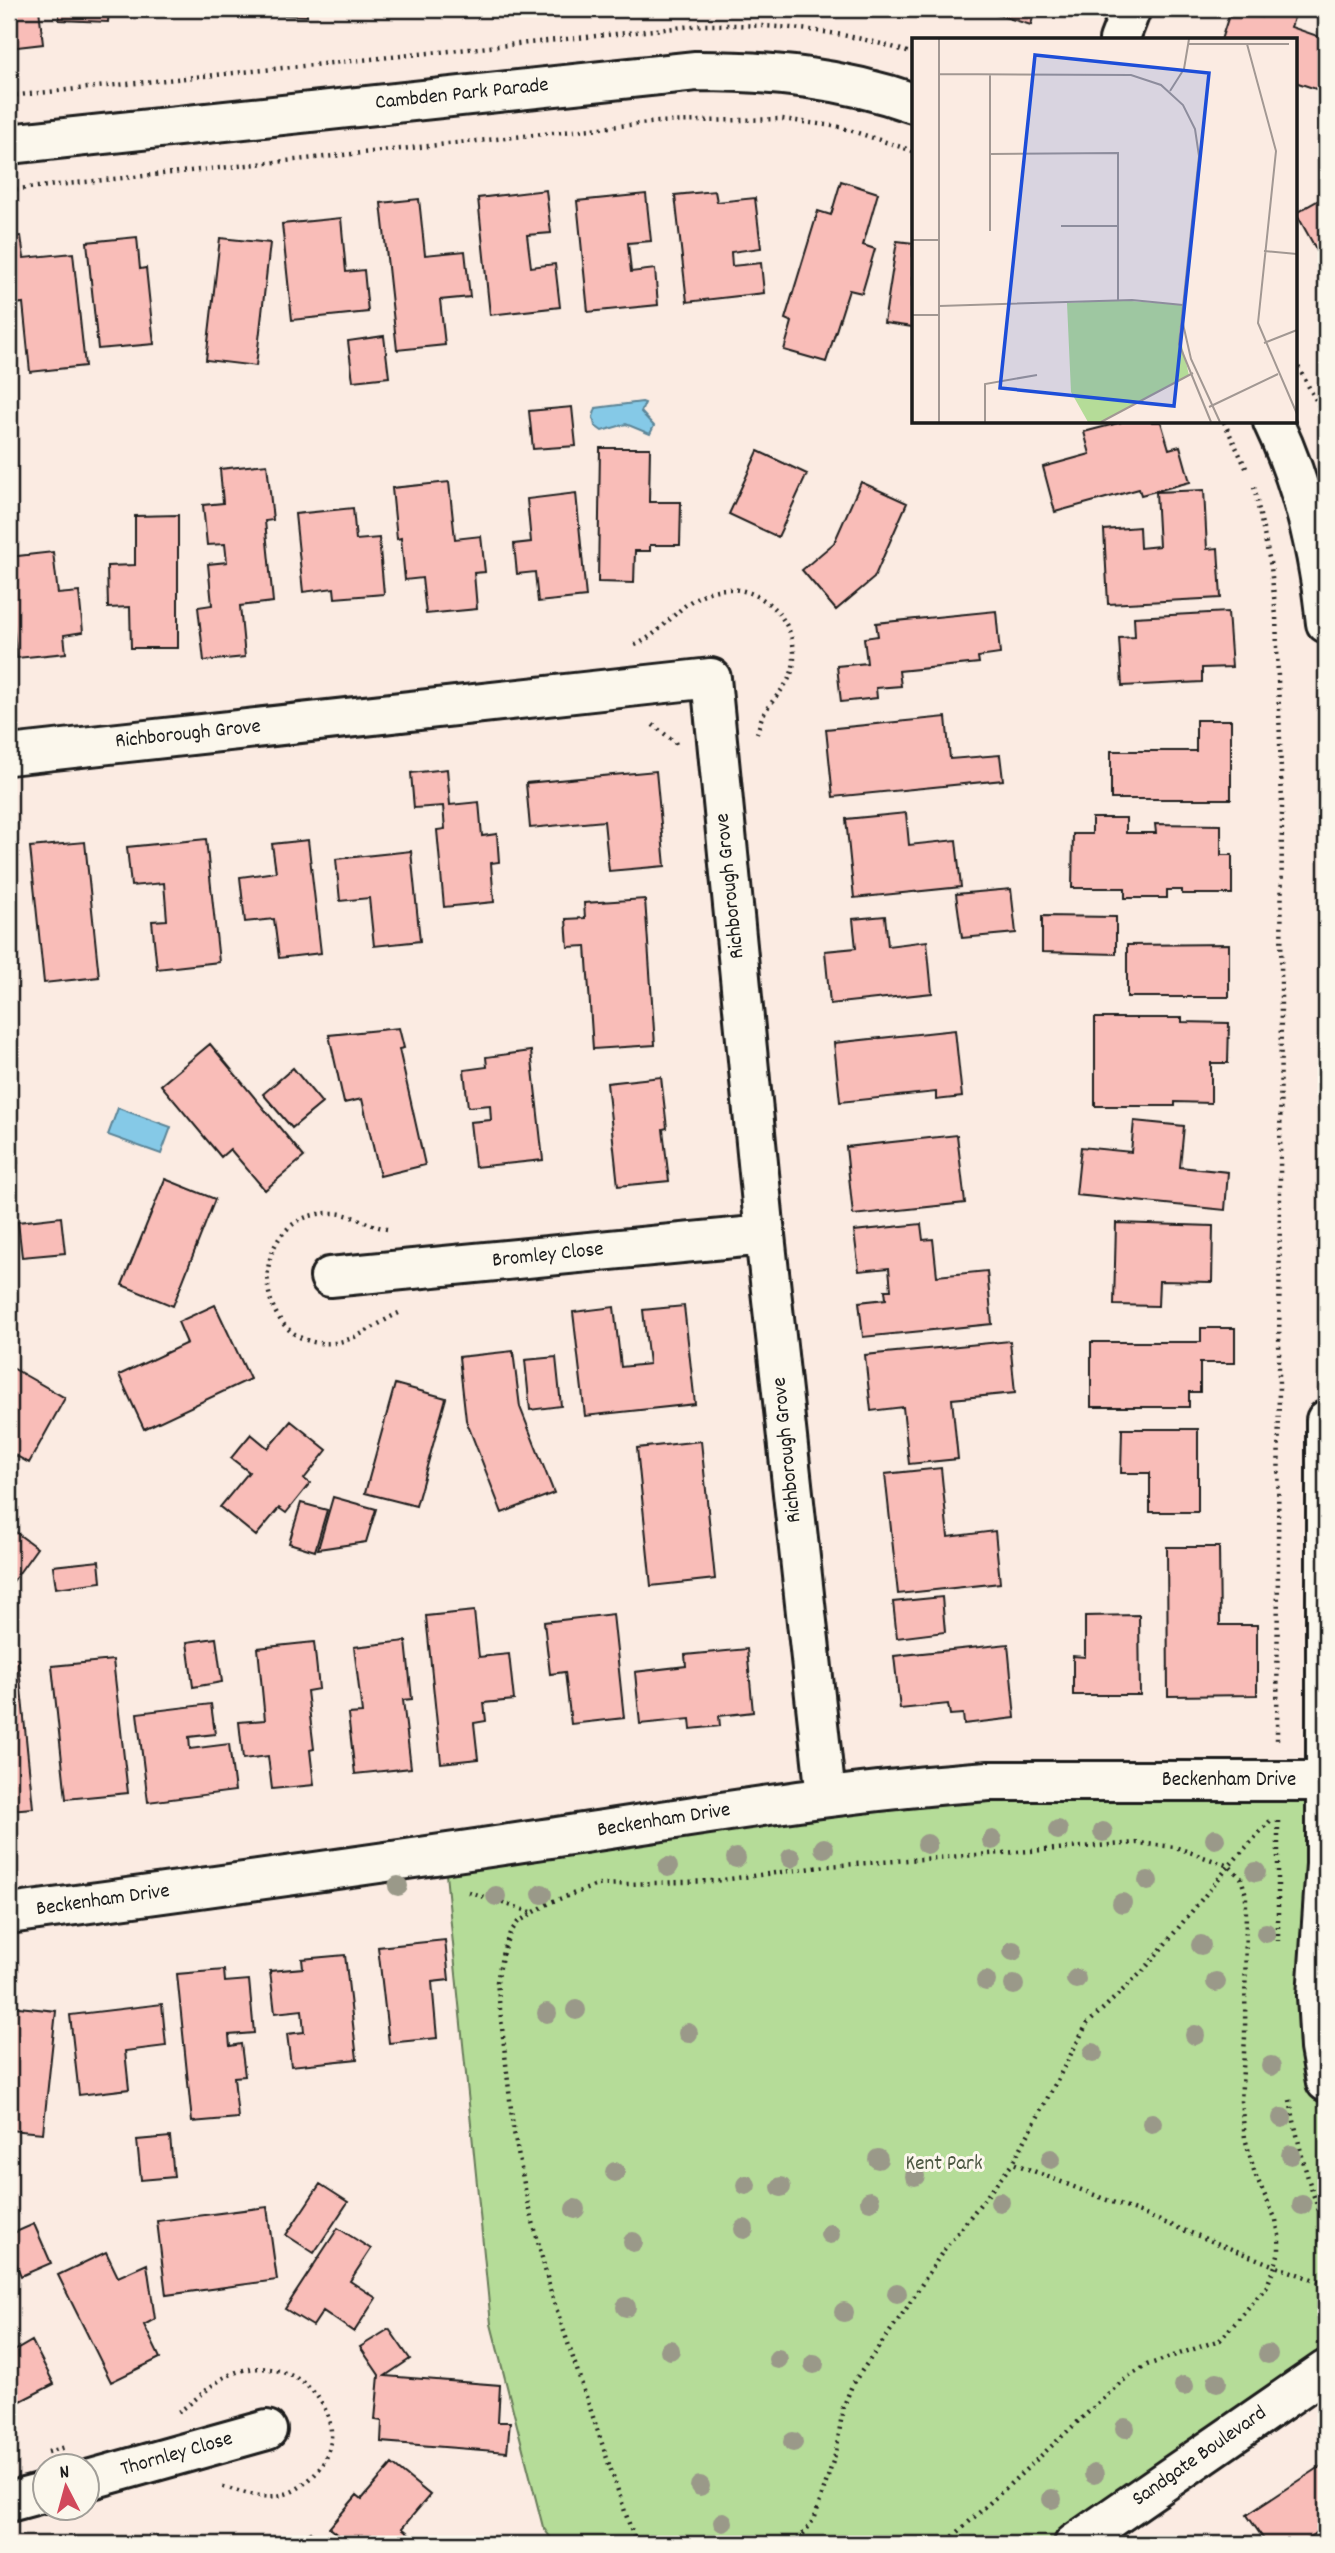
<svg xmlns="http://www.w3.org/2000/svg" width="1335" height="2553" font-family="Dekko,sans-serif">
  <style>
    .green { fill: #b5dc98; stroke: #687c5a; stroke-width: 2 }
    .water { fill: #85c9e7; stroke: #5b8496; stroke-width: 2 }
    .building { fill: #f9bdb8; stroke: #1c1c1c; stroke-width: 2 }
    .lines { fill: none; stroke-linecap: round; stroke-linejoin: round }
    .street-casing { stroke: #1c1c1c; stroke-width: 44 }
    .path { stroke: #1c1c1c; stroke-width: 4.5; stroke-dasharray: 2 5; stroke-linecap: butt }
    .street { stroke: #fbf7ec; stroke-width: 38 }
    .tree { fill: #9a9989 }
    .labels { text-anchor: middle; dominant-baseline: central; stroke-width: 6; stroke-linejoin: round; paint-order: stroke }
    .street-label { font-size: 21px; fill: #1c1c1c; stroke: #fbf7ec }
    .park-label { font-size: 21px; fill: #4a5641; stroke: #fbf7ec }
    .inset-road { fill: none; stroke: #a29893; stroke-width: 2 }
    .view { fill: #1d4ed8; fill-opacity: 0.15; stroke: #1d4ed8; stroke-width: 3.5 }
    .inset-edge { fill: none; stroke: #1c1c1c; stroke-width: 3.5 }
  </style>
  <rect width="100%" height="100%" fill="#fbebe2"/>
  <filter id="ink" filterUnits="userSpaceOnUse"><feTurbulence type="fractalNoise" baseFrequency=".0143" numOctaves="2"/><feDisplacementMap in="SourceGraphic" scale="14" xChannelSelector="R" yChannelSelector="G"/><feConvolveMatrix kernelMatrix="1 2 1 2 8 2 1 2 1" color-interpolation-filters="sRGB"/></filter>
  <g filter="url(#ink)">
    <!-- green -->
    <path class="green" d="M1324,1781l2,589 -252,174h-519l-12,-17 -52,-203 -47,-470 382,-57z"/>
    <!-- water -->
    <path class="water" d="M642,402l3,1 -4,9 13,14 -4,8 -24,-10 -24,7 -7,-5 -2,-9 3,-9z
      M118,1108l53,19 -10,27 -53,-19z"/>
    <!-- building -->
    <path class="building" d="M9,9h30l4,35 -34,4z
      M59,9h50l-1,13 -49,-2z
      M156,9h43l-43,4z
      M256,9h51v7l-51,-2z
      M978,9h57l-4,16z
      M1231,9l30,8 2,-8h4l27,9 -3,9 35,12v26l-7,25 -24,-8v-42h-74z
      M841,181l37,12 -15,52 12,4 -13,44 -13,-3 -23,72 -42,-12 8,-28 -7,-3 33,-108 13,4z
      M546,190l5,43 -24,2 4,32 24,-3 5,43 -70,8 -12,-117z
      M715,191l2,11 38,-4 6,50 -30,4 1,14 29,-3 3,30 -77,9 -12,-107z
      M646,194l5,47 -23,2 3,29 24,-3 3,36 -70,7 -11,-111z
      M1326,196v71l-30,-54z
      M419,199l6,56 40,-4 5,46 -30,3 5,45 -48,5 -16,-147z
      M341,218l5,54 18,-2 4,42 -76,8 -10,-96z
      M21,236l3,22 49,-5 12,113 -55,6 -7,-69 -14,2v-68z
      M137,237l3,32 6,-1 8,76 -56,5 -11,-107z
      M220,238l50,5 -14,123 -50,-6z
      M897,241l16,2v84l-29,-4z
      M384,336l5,41 -36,4 -5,-40z
      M572,407l4,39 -43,3 -4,-38z
      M1122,422h39l8,27 11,-3 10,36 -49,13 -2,-6 -84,23 -12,-45 47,-13 -6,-22z
      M600,448h50l-1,54h32l-1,43h-30v6h-15l-1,32 -36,-1z
      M758,451l49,23 -29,63 -49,-23z
      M267,464l6,56 -8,1 8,81 -33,4 5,51 -41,4 -6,-54 14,-2 -4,-41 19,-2 -2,-18 -18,1 -4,-40 20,-2 -3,-34z
      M449,482l6,57 26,-3 4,36 -11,1 3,36 -51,5 -4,-36 -17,2 -4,-42 -4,1 -5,-51z
      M861,482l46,21 -33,75 -38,32 -34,-40 32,-27z
      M1204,490l3,59 11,-1 3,50 -113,6 -4,-74 35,-3 1,21 19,-2 -3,-54z
      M576,493l10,104 -48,5 -3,-30 -18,2 -3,-30 17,-2 -4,-43z
      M353,508l3,32 23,-2 5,56 -49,4 -1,-10 -31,4 -8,-78z
      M178,515v133h-47l-1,-41 -22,1 -1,-42 28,-1v-49z
      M53,552l5,42 21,-2 4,40 -19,3 2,18 -49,5 -8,-72v-29z
      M996,611l4,43 -22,3 1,6 -80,8 2,15 -25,2 1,10 -36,4 -4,-36 30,-3 -3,-25 14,-2 -2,-13z
      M1228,612l4,55 -30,1v14l-80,4 -3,-48 16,-1 -1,-20z
      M946,717l4,42 50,-4 3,25 -170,17 -7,-68z
      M1196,720h35v79h-120v-48h85z
      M447,769l3,36 29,-3 3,34 15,-2 2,28 -8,1 3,39 -50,5 -7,-77 8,-1 -2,-23 -29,2 -3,-35z
      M656,771l9,95 -56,5 -5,-50 -74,7 -4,-45z
      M906,813l3,32 47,-5 5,47 -107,11 -8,-79z
      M1092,818h34v15h30l-1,-9 66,1v30h11v39h-50v-4h-15v8h-42v-10h-53l1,-54h19z
      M206,839l13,123 -62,7 -5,-48 15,-1 -3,-37 -33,3 -4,-39z
      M308,840l13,113 -42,5 -5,-39 -29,3 -5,-45 36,-5 -4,-28z
      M85,842l14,135 -55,6 -14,-136z
      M411,851l9,90 -46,5 -5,-48 -29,3 -4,-42z
      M1011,889l5,44 -54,5 -6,-44z
      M645,899l10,146 -62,4 -7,-103 -18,1 -2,-28 19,-1 -1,-15z
      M885,916l3,30 39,-5 5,52 -102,11 -5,-53 31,-3 -3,-29z
      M1042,916l74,1v37l-74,-2z
      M1229,944v53h-102v-52z
      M1095,1018h87v4l47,1 -1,40h-17v40l-36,-1v4h-80z
      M399,1028l5,20 -5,1 26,116 -45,11 -18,-77 -18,4 -15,-68z
      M955,1030l7,67 -26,3v-8l-96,10 -6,-59z
      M210,1044l94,113 -39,33 -35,-41 -9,8 -60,-72z
      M531,1051l12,109 -68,7 -5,-45 21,-2 -1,-15 -22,2 -4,-37 23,-3 -1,-10z
      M293,1068l29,35 -30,25 -29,-34z
      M661,1077l6,51 -4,1 6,52 -51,5 -11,-103z
      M1134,1121l50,5 -4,41 48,5 -3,38 -149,-15 5,-48 50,5z
      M14,1124l4,39 -9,1v-39z
      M957,1135l8,68 -112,12 -7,-68z
      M165,1179l50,20 -42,107 -51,-21z
      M61,1217l4,36 -43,4 -4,-35z
      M1116,1223l97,3 -1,56 -53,-1 -1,25 -44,-1z
      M921,1224l2,16 10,-1 4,37 50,-5 5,53 -129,13 -4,-35 27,-3 -1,-9h6l-2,-22 -30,3 -5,-40z
      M215,1305l35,74 -106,50 -25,-54 68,-32 -9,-21z
      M684,1306l11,98 -110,12 -12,-104 41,-5 7,60 28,-3 -6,-54z
      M1201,1328h34v35h-35v29h-11v15h-98v-65h110z
      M1010,1341l5,52 -63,6 6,60 -49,5 -6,-57 -32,4 -6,-56z
      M513,1351l7,56 34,86 -52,20 -36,-93 -7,-63z
      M556,1357l5,49 -31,4 -5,-50z
      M9,1366l56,32 -36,65 -20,-11z
      M395,1384l51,14 -30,108 -51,-13z
      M291,1421l36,29 -23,29 6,4 -24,30 -7,-5 -23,28 -36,-29 29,-35 -18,-14 20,-24 17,14z
      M1122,1429h76v83h-48v-39h-29z
      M701,1441l14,138 -64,7 -14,-138z
      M941,1468l7,69 47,-6 5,52 -102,11 -13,-120z
      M333,1497l43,12 -10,33 -48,7z
      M301,1503l26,7 -12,41 -26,-8z
      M10,1528l27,20 -28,39v-57z
      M1167,1547h52l1,78h37v70l-89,1z
      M99,1561l2,21 -45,6 -3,-22z
      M942,1597l3,35 -48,6 -4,-36z
      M474,1611l5,46 30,-3 5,46 -30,3 2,18 -12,2 4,36 -37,4 -15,-147z
      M613,1614l11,104 -53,6 -6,-52 -15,2 -6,-52z
      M1139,1615l1,80h-67v-39l12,1v-41z
      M216,1638l6,44 -29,5 -6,-45z
      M406,1641l6,58 -9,1 8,68 -56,6 -7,-60 14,-1 -8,-66z
      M314,1642l5,47 -12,2 7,58 -4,1 4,35 -42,4 -4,-33 -25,3 -4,-37 26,-2 -7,-72z
      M1008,1644l7,74 -51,6 -1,-10 -13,1 -2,-11 -48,5 -6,-53z
      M747,1649l6,63 -34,4 1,10 -29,3 -1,-10 -50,5 -5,-52 51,-6 -1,-11z
      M18,1658l15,150 -24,2v-151z
      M113,1660l15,133 -62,6 -14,-133z
      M211,1704l4,30 -26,3 1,12 39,-5 6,47 -87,11 -11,-89z
      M445,1940l4,40 -17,2 5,56 -48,5 -11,-96z
      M345,1955l12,104 -66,7 -4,-32 17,-2 -2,-22 -27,3 -5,-42 33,-3 -1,-9z
      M224,1970l1,12 24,-2 5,53 -25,2 1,11 11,-2 4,32 -11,1 4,41 -46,4 -15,-148z
      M162,2004l4,42 -41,5 4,38 -50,6 -9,-80z
      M9,2006l47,5 -13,122 -34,-3z
      M170,2137l4,40 -33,3 -4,-40z
      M320,2184l28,18 -34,51 -28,-18z
      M267,2207l10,73 -111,15 -9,-74z
      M34,2224l17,39 -30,13 -12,-29v-12z
      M338,2228l33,21 -21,32 26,17 -22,34 -31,-21 -10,15 -28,-17z
      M106,2252l12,25 29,-13 8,55 -11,6 16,33 -49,24 -53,-107z
      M389,2329l21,30 -25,17 115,9 -2,37h12l-3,30 -126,-10 1,-21 -7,-1 4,-45 -19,-28z
      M32,2341l22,43 -45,23v-59l2,5z
      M1326,2463v63l-27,18h-32l-20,-29z
      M392,2464l38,31 -28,33 20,16h-73l-20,-16 28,-33 5,4z
      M311,2532l8,12h-26z"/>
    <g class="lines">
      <defs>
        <path id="street" d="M1119,40l12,-31
          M9,144l687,-73c75,0 146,7 217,32
          M1273,422c30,63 46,131 53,201
          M9,755l702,-77 54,557 61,562
          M330,1277l435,-42
          M1326,1420v444l-9,132 3,52 6,34
          M9,1914c178,-24 356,-48 534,-75 149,-22 297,-48 446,-58h335
          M88,2480l179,-50
          M9,2502l37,-10
          M1074,2544l252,-174"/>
      </defs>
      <!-- street casing -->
      <use href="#street" class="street-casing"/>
      <!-- path -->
      <path class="path" d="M9,96l695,-71c71,-1 143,5 209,29
        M9,190l649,-68 124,-3 58,8 73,24
        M1295,361l31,58
        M1224,422l24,50
        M1254,487l17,80 5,49 6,188 -5,939
        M635,645c30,-13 42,-40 69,-51 47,-20 98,23 89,73 -4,20 -22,32 -31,50 -2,5 -3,11 -5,16
        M653,725l22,17 2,5
        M387,1229c-19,-3 -35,-16 -55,-16 -90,-1 -82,138 1,130 26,-3 45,-21 68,-31
        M1270,1821l-41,45 12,12 5,17 -1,142 -4,64 4,37 10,36 21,46 3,15v16l-4,15 51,18
        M1278,1821v120
        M469,1892l62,20
        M1290,2100c8,43 18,87 36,127
        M178,2412c21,-13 37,-34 62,-41 68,-19 127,65 65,112 -8,7 -19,12 -29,13 -20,2 -39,-6 -57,-10
        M48,2452l18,-5
        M636,2544l-85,-251 -25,-99 -13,-67 -16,-145 6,-31 7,-18 8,-11 33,-20 46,-17 117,-4 114,-15 309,-23 38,4 54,19 -86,105 -56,53 -74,139 262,103 -8,20 -47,54 -73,25 -26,17 -176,162
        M793,2544l12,-12 10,-15 21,-65 7,-44 10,-25 53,-74 37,-58 70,-88"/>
      <!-- street -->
      <use href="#street" class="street"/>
    </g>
    <!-- trees -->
    <g class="tree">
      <circle cx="1058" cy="1830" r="10"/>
      <circle cx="1103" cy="1832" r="10"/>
      <circle cx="1215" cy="1839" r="10"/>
      <circle cx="992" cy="1840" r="10"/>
      <circle cx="927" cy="1844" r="10"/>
      <circle cx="824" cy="1848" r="10"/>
      <circle cx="736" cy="1858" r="10"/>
      <circle cx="791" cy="1858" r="10"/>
      <circle cx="668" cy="1867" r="10"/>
      <circle cx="1256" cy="1872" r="10"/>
      <circle cx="1148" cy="1881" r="10"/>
      <circle cx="398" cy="1886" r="10"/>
      <circle cx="542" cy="1894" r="10"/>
      <circle cx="496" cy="1896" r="10"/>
      <circle cx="1122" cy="1903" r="10"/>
      <circle cx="1266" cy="1933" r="10"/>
      <circle cx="1201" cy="1945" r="10"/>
      <circle cx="1013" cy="1951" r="10"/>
      <circle cx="1076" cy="1979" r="10"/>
      <circle cx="986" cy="1981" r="10"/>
      <circle cx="1216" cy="1982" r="10"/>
      <circle cx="1014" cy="1985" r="10"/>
      <circle cx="576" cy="2010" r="10"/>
      <circle cx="547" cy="2013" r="10"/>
      <circle cx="688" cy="2033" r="10"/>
      <circle cx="1195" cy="2035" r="10"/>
      <circle cx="1093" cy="2053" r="10"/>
      <circle cx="1271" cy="2066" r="10"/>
      <circle cx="1282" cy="2118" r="10"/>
      <circle cx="1152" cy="2123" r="10"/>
      <circle cx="1291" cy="2155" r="10"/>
      <circle cx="878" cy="2159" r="10"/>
      <circle cx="1051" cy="2159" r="10"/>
      <circle cx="615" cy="2172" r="10"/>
      <circle cx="915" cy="2176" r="10"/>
      <circle cx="746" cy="2185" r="10"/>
      <circle cx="781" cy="2187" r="10"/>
      <circle cx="870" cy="2201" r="10"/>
      <circle cx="1000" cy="2202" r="10"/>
      <circle cx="1302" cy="2205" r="10"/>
      <circle cx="575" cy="2209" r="10"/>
      <circle cx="744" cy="2229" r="10"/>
      <circle cx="830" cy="2234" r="10"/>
      <circle cx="633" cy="2242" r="10"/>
      <circle cx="897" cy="2293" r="10"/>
      <circle cx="626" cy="2307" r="10"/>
      <circle cx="844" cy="2312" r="10"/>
      <circle cx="670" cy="2350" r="10"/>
      <circle cx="1268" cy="2354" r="10"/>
      <circle cx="778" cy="2359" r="10"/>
      <circle cx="814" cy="2364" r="10"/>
      <circle cx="1217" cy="2382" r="10"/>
      <circle cx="1184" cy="2386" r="10"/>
      <circle cx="1125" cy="2428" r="10"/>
      <circle cx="793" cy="2442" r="10"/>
      <circle cx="1094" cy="2474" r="10"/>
      <circle cx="700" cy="2486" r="10"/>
      <circle cx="1052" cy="2499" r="10"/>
      <circle cx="723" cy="2522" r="10"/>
    </g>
  </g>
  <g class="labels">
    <!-- street labels -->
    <g class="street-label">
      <text transform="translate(462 95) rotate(-6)">Cambden Park Parade</text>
      <text transform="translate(188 735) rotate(-6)">Richborough Grove</text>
      <text transform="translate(731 886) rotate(-96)">Richborough Grove</text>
      <text transform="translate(548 1256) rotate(-6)">Bromley Close</text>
      <text transform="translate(788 1450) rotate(-96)">Richborough Grove</text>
      <text x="1229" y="1781">Beckenham Drive</text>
      <text transform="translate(664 1821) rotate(-9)">Beckenham Drive</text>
      <text transform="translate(103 1901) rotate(-8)">Beckenham Drive</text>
      <text transform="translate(177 2455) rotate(-16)">Thornley Close</text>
      <text transform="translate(1200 2457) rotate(-35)">Sandgate Boulevard</text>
    </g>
    <!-- park labels -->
    <g class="park-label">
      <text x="944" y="2165">Kent Park</text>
    </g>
  </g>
  <!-- overview -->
  <g transform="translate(912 38)">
    <rect width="385" height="385" fill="#fbebe2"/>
    <path d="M206,262l65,5 -4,28 10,42 -88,47h-13l-17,-30 -4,-89z" fill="#b5dc98"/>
    <path class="inset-road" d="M27,1v383M277,6h100M335,6l29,107 -18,172 39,91M27,36l192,1 30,10 22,20 12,24 4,27 -20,188 32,78M258,53l14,-22 5,-30M78,116l128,-1v147M149,188h57M78,193v-157M0,202h27M352,213l33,3M27,268l193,-6 51,5M0,277h27M271,286l8,35 29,63M352,305l33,-13M297,369l69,-33M73,384v-38l52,-9M189,384l92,-49"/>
    <path class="view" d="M123,17l174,18 -35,333 -174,-18z"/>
    <rect width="385" height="385" class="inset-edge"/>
  </g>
  <!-- margin -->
  <rect width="1335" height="2553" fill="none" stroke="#fbf7ec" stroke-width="35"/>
  <rect x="18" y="18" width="1300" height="2518" fill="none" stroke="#1c1c1c" stroke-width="2.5" filter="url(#ink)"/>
  <!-- north arrow -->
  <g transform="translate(66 2487) rotate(354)"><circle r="33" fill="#fbf7ec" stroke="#a29f99" stroke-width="2"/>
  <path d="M0-5L12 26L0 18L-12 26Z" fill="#d1495b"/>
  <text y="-10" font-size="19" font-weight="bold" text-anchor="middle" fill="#1c1c1c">N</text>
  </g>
</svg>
